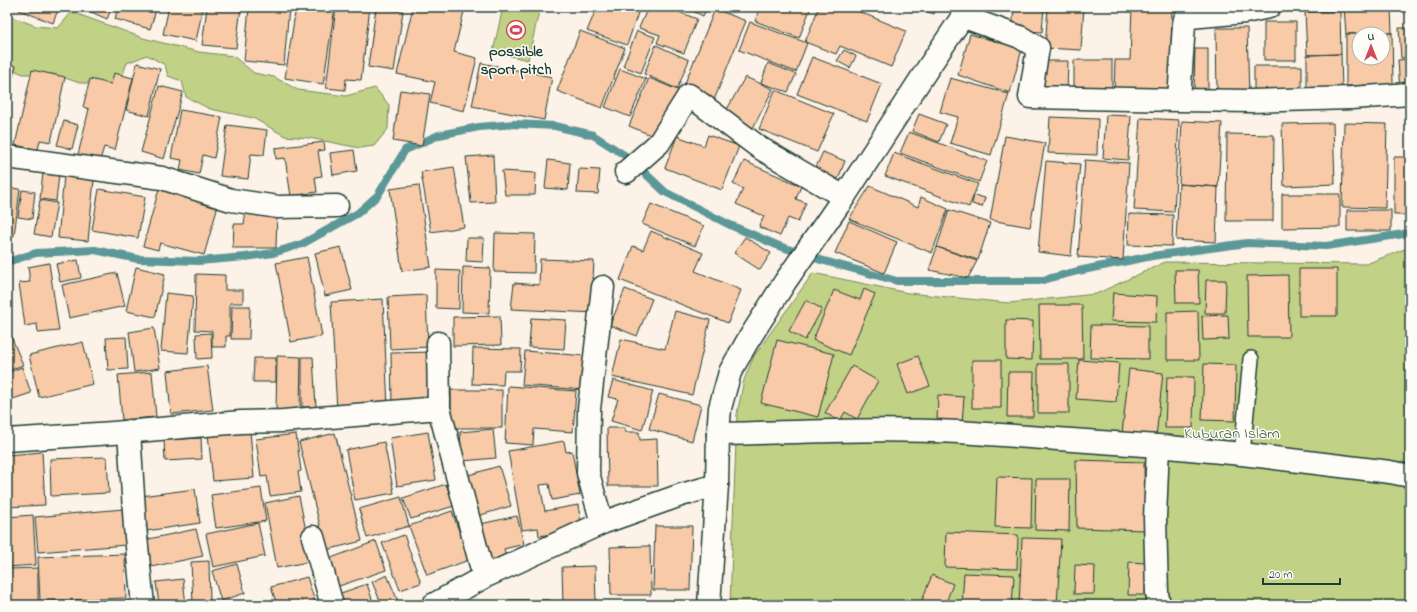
<svg xmlns="http://www.w3.org/2000/svg" width="1417" height="612" font-family="'Indie Flower',sans-serif">
  <style>
    .green { fill: #c1d286; stroke: #70885d }
    .lines { fill: none; stroke-linecap: round; stroke-linejoin: round }
    .stream { stroke: #5b9898; stroke-width: 8 }
    .building { fill: #f8caa7; stroke: #1f3d34; fill-rule: evenodd }
    .lane-casing { stroke: #1f3d34; stroke-width: 18 }
    .street-casing { stroke: #1f3d34; stroke-width: 25 }
    .secondary-casing { stroke: #1f3d34; stroke-width: 25 }
    .lane { stroke: #fdfcf7; stroke-width: 15 }
    .street { stroke: #fdfcf7; stroke-width: 22 }
    .secondary { stroke: #fdfcf7; stroke-width: 22 }
    .labels { text-anchor: middle; dominant-baseline: central; stroke-width: 3; stroke-linejoin: round; paint-order: stroke }
    .poi-label { font-size: 16px; font-weight: bold; fill: #1f3d34; stroke: #fdfcf7 }
    .park-label { font-size: 16px; fill: #486248; stroke: #fdfcf7 }
  </style>
  <rect width="100%" height="100%" fill="#fcf2e7"/>
  <filter id="ink" filterUnits="userSpaceOnUse"><feTurbulence type="fractalNoise" baseFrequency=".025" numOctaves="2"/><feDisplacementMap in="SourceGraphic" scale="8" xChannelSelector="R" yChannelSelector="G"/><feConvolveMatrix kernelMatrix="1 2 1 2 8 2 1 2 1" color-interpolation-filters="sRGB"/></filter>
  <g filter="url(#ink)">
    <!-- green -->
    <path class="green" d="M503,7h37l-12,53 -35,-8z
      M72,12l71,26 56,14 34,4 21,17 20,4 24,13 48,6 29,-8 14,17 -1,24 -14,17 -14,2 -51,-10 -24,-2 -32,-18 -43,-9 -24,-12 -4,-16 -14,-5 -3,-11 -18,-10 -20,8 -8,21 -39,-1 -27,-9h-30l-16,-7v-50h5l24,9 22,2z
      M1410,247v358h-680l7,-191 7,-34 10,-24 59,-83 95,20 101,10 87,-9 69,-32 201,2z"/>
    <g class="lines">
      <!-- stream -->
      <path class="stream" d="M7,262l29,-9 59,-3 43,9 61,2 46,-4 28,-4 29,-9 56,-31 20,-18 27,-45 34,-15 40,-8 36,-3 40,2 38,9 36,23 36,34 65,33 49,21 42,14 76,21h142l39,-10 74,-15 95,-13 79,3 84,-13"/>
    </g>
    <!-- building -->
    <path class="building" d="M20,7h39l-6,16 -34,-13z
      M80,7h32l-5,12z
      M118,7h39l-7,22 -35,-10z
      M169,7h34l-7,34 -33,-7z
      M207,7h34l-5,41 -34,-3z
      M249,7h40l-5,58 -40,-4z
      M296,7h39l-12,77 -38,-6z
      M336,7h34l-9,73 -15,-1 -1,11 -19,-2z
      M376,7l27,4 -9,60 -26,-4z
      M413,7h52l-11,45 23,6 -13,53 -34,-8 5,-21 -38,-8z
      M597,7h43l-13,38 -40,-14z
      M648,7h18l31,12 -13,34 -27,-10 3,-8 -21,-7z
      M684,7h23l-4,9z
      M760,7h51l-12,31 -44,-17z
      M819,7h29l58,24 -15,36 -51,-21 -4,8 -31,-12z
      M912,7h25l-3,7z
      M1014,7h30l-2,25 -30,-2z
      M1048,7h36l-3,43 -36,-2z
      M1132,7h40l-2,91 -56,-2 1,-36h15z
      M1344,7h47l1,26 -46,1z
      M715,9l31,12 -32,79 -31,-12z
      M1340,11l1,43 -34,1 -2,-43z
      M750,22l57,21 -11,29 -57,-22z
      M1264,22h32v38h-32z
      M1216,28h31l2,67 -32,1z
      M1399,28h11v29l-9,1z
      M580,31l45,17 -23,60 -45,-17z
      M637,31l18,6 -14,36 -18,-7z
      M1392,33l1,51 -47,2v-52zM1359,34h24v24h-24z
      M970,34l52,15 -12,44 -52,-18z
      M656,45l33,15 -12,29 -33,-15z
      M1195,49h13v45l-14,-1z
      M844,50l12,6 -6,12 -13,-7z
      M1341,54l1,36 -35,1v-36z
      M812,57l70,27 -15,37 -70,-27z
      M1410,59v32l-10,1 -2,-32z
      M1074,60h38v32h-38z
      M1039,61h29l-1,33h-29z
      M7,63l9,3 -9,30z
      M137,63l23,6 -11,47 -23,-6z
      M481,63l71,14 -8,43 -72,-14z
      M768,63l28,11 -8,18 -27,-9z
      M1254,66h48v24l-48,1z
      M620,69l26,10 -16,38 -25,-10z
      M32,70l33,7 -14,65 -11,-2 -2,10 -23,-5z
      M114,73l19,5 -18,72 -11,-3 -4,13 -22,-5 11,-46 -6,-2 7,-28 21,5z
      M745,77l28,12 -20,39 -28,-15z
      M649,78l31,13 -22,47 -29,-12z
      M950,78l59,16 -18,61 -41,-12 8,-26 -18,-5z
      M159,86l24,6 -19,67 -23,-7z
      M400,90l30,4 -8,52 -29,-5z
      M775,90l59,24 -17,38 -58,-23z
      M180,110l42,7 -8,41 -11,-3 -4,19 -19,-4 2,-10 -11,-2z
      M919,114l27,10 -7,18 -27,-11z
      M1106,115l25,1 -3,44 -25,-2z
      M1050,117l48,2 -1,36 -49,-2z
      M1140,118l39,2 -5,92 -40,-2z
      M64,121l14,4 -6,24 -15,-4z
      M1182,121l40,2 -4,64 -39,-3z
      M1333,123l2,61 -51,2 -2,-62z
      M1344,123l43,1 -2,84 -43,-1z
      M227,125l40,5 -3,25 -13,-1 -3,25 -28,-3z
      M909,132l78,29 -8,21 -79,-29z
      M1227,134l47,1 -1,86h-47z
      M708,135l31,11 -17,44 -57,-22 12,-32 27,10z
      M1005,136l40,7 -15,84 -40,-7z
      M324,142l1,8 -7,1 4,25 -7,1 2,15 -26,4 -6,-38 -9,1 -1,-11z
      M354,150l3,21 -24,4 -3,-22z
      M823,152l22,9 -7,18 -23,-10z
      M894,153l84,31 -9,23 -84,-31z
      M493,155l2,47 -24,1 -5,-46z
      M1394,157h16v58h-16z
      M548,160l22,3 -2,27 -23,-2z
      M1085,160l44,3 -6,97 -45,-3z
      M744,161l57,25 -5,13 10,4 -8,19 -10,-4 -8,18 -21,-9 5,-11 -28,-12 7,-15 -10,-5z
      M1046,161l34,3 -9,92 -33,-4z
      M454,167l10,60 -33,5 -10,-60z
      M579,169l21,1 -2,24 -21,-1z
      M502,171l34,2 -1,22h-30z
      M43,173l16,2 -3,26 -16,-2z
      M64,176l30,4 -6,61 -30,-3z
      M1179,184l39,3 -2,55 -40,-2z
      M419,185l12,82 -29,4 -12,-82z
      M870,186l48,21 3,-10 27,12 -16,44 -83,-34z
      M7,188l13,1 -6,47 -7,-1z
      M99,189l46,8 -7,41 -46,-8z
      M159,189l59,17 -14,49 -44,-12 -2,7 -15,-4z
      M22,190l13,2 -3,27 -14,-2z
      M1282,194h58v33l-58,1z
      M974,195l11,3 -3,9 -10,-3z
      M40,200l17,3 -6,34 -17,-3z
      M651,204l53,22 -9,20 -53,-22z
      M949,210l41,13 -12,37 -41,-13z
      M1347,210h44v21h-44z
      M246,211l31,1 -1,36h-43l1,-24h10z
      M1129,214l44,1 -1,31 -44,-1z
      M849,221l48,21 -13,31 -49,-20z
      M651,231l52,22 -8,18 46,19 -13,33 -108,-43 13,-34 10,4z
      M495,233l40,1 -1,39 -40,-1z
      M745,237l26,16 -11,17 -26,-17z
      M467,238h17l-1,24 -17,-1z
      M341,247l11,43 -27,6 -10,-43z
      M937,247l40,14 -9,17 -39,-8z
      M307,257l15,79 -31,6 -15,-79z
      M540,259l54,2 -1,18h7l-4,34 -85,-4 3,-26 25,2z
      M78,260l3,18 -21,4 -4,-18z
      M49,263l10,68 -21,2 -1,-9 -12,2 -6,-43 11,-1 -2,-15z
      M136,267l29,7 -10,43 -29,-6z
      M463,267l27,1 -1,45 -27,-1z
      M1299,269h38v47h-38z
      M436,270l24,1 -1,38 -23,-1z
      M1175,270h23l1,33h-23z
      M117,273l8,33 -56,12 -7,-33z
      M196,274l29,1v15h18v13h-13v33h-4v11h-14v-16l-17,-1z
      M1288,275l1,62h-41l-1,-61z
      M1206,280h20l-1,33h-20z
      M625,289l27,10 -15,37 -27,-11z
      M864,289l11,5 -26,61 -36,-15 21,-50 26,10z
      M166,293l27,3 -5,57 -27,-2z
      M1113,293l44,3 -1,26 -45,-1z
      M426,295l2,52 -38,2 -2,-52z
      M383,299l5,109 -51,3 -6,-109z
      M806,300l16,9 -17,31 -16,-9z
      M1039,305h43l1,54h-43z
      M232,306h18l-1,33h-18z
      M675,311l35,9 -18,75 -80,-18 9,-38 44,10z
      M1198,311l1,49h-32v-48z
      M1228,315l1,24 -26,1 -1,-24z
      M500,316l1,29 -48,1v-29z
      M531,318l35,2 -2,29 -35,-2z
      M1006,320l27,1 -1,39 -26,-1z
      M1091,325l57,1v33l-58,-1z
      M154,328l6,40 -26,4 -5,-40z
      M211,333l1,25 -15,1 -1,-25z
      M11,336l12,29 -16,6v-33z
      M126,337l2,32 -20,1 -2,-32z
      M777,340l57,14 -16,63 -57,-14z
      M83,342l10,42 -54,13 -10,-42z
      M473,348l48,1 -1,22h-16l-1,14 -31,-1z
      M525,351l61,5 -3,34 -61,-5z
      M435,352l1,53h-44l-1,-52z
      M277,356l24,1 -1,54h-24z
      M918,356l12,30 -22,8 -11,-30z
      M302,357h11l3,50h-14z
      M254,358h22v24h-23z
      M972,360h29v48h-29z
      M1079,360l40,3 -3,39 -40,-3z
      M1038,364h31v49h-31z
      M1204,364l32,1 -1,56 -33,-1z
      M207,366l6,44 -42,4 -4,-43z
      M852,366l26,15 -21,38 -12,-7 -5,9 -15,-8z
      M22,367l9,26 -24,8v-28z
      M1129,369l34,4 -7,64 -34,-3z
      M152,372l4,45 -34,3 -4,-45z
      M1008,372h26l-1,45h-26z
      M1167,377h27l-1,51h-28z
      M613,380l40,11 -11,39 -31,-9 7,-22 -10,-2z
      M508,386l68,5 -3,41 -39,-3 -1,16 -28,-2z
      M451,390h51v38h-51z
      M659,394l42,11 -9,36 -43,-12z
      M938,395l26,2 -2,27 -25,-1z
      M607,428h18v4h14l1,8 17,-1 1,47h-50z
      M493,429l3,29 -34,3 -2,-29z
      M250,430l4,48 -41,3 -5,-47z
      M428,432l8,48 -39,6 -7,-48z
      M335,433l27,108 -36,9 -27,-108z
      M296,434l5,37 -3,1 3,20 -31,4 -3,-20 -6,1 -5,-38z
      M201,438l1,21 -37,2 -1,-21z
      M564,441l2,11 6,-1 8,44 -28,5 -3,-16 -9,1 5,26 33,-6 4,24 -43,7 -1,-8 -16,2 -14,-79z
      M384,442l10,51 -39,7 -9,-50z
      M42,452l3,53 -38,2v-52z
      M107,457l2,36 -58,3 -1,-37z
      M1076,460l68,2 1,68 -68,-2z
      M499,466l12,40 -37,11 -12,-40z
      M997,477l35,1 -1,50 -36,-1z
      M1036,479h34l-1,52 -34,-1z
      M446,484l8,22 -43,13 -8,-21z
      M261,488l5,33 -50,7 -5,-33z
      M195,489l5,34 -54,8 -5,-35z
      M299,496l13,65 -35,7 -12,-65z
      M401,497l8,29 -42,12 -8,-29z
      M123,509l3,36 -88,7 -3,-35z
      M452,511l17,49 -42,15 -18,-49z
      M33,515l3,50 -29,2v-50z
      M517,516l7,28 -20,5 3,11 -22,5 -9,-40z
      M258,523l7,33 -52,11 -7,-33z
      M655,526h37l-2,64h-37z
      M196,529l7,27 -52,11 -7,-27z
      M946,532l72,3 -1,34 -72,-2z
      M404,535l17,48 -21,7 -18,-47z
      M1022,538l39,1 -4,66h-38z
      M376,541l10,29 -50,17 -10,-27z
      M650,546l1,49h-40l-1,-48z
      M125,554l1,44 -86,3 -2,-44z
      M209,561l1,41 -17,1 -2,-41z
      M1129,562l17,1 -1,32h-17z
      M237,564l8,29 -24,8 -9,-30z
      M1075,565l20,1 -1,28h-20z
      M595,566l1,39h-33l-1,-38z
      M38,568v34l-31,1v-34z
      M964,573l50,2 -2,30h-50z
      M387,575l11,26 -10,4h-6l-10,-23z
      M932,575l21,9 -8,21h-25z
      M307,577l9,28h-39l-6,-18z
      M183,579l3,26h-27l-3,-23z
      M367,584l7,21h-32l-4,-11z
      M267,600l2,5h-15z
      M509,600h41v5h-41z
      M135,601v4h-75l-1,-2z
      M1062,601l41,4h-41z
      M871,602h26v3h-26z"/>
    <g class="lines">
      <defs>
        <path id="lane" d="M1242,454l9,-95"/>
        <path id="street" d="M964,17l56,20 18,11 -8,49 149,3 5,-76 1,-5 5,-2 55,-5 24,-5
          M1179,100l73,1 99,-3 59,-4
          M7,157l155,21 69,22 47,7 59,-1
          M626,172l33,-29 30,-48 71,53 84,49
          M438,343l1,65
          M129,431l6,96 8,78
          M718,434c80,-2 161,-6 241,-2l199,14 84,8 148,18 20,4
          M7,440l106,-7 128,-11 42,-1 156,-13 45,169
          M1158,446l-3,72 2,75 2,12
          M602,523l-14,-50 1,-64 14,-122
          M313,537l19,68
          M433,605l51,-28 118,-54 79,-28 36,-10"/>
        <path id="secondary" d="M709,605l8,-120 1,-51 2,-26 10,-36 17,-30 38,-60 59,-85 86,-132 39,-58"/>
      </defs>
      <!-- lane casing -->
      <use href="#lane" class="lane-casing"/>
      <!-- street casing -->
      <use href="#street" class="street-casing"/>
      <!-- secondary casing -->
      <use href="#secondary" class="secondary-casing"/>
      <!-- lane -->
      <use href="#lane" class="lane"/>
      <!-- street -->
      <use href="#street" class="street"/>
      <!-- secondary -->
      <use href="#secondary" class="secondary"/>
    </g>
  </g>
  <!-- icons -->
  <defs>
    <symbol id="stadium-ring" viewBox="-11 -11 22 22"><circle r="9.5" fill="#fdfcf7" stroke="#d1495b" stroke-width="1.5"/><path d="M0-5a6.5 5 0 1 0 0 10a6.5 5 0 1 0 0-10ZM-3.5-1.8h7v3.6h-7Z" fill="#d1495b"/></symbol>
  </defs>
  <g fill-rule="evenodd">
    <use href="#stadium-ring" x="505" y="19" width="22" height="22"/>
  </g>
  <g class="labels">
    <!-- poi labels -->
    <g class="poi-label">
      <text x="516" y="52">possible<tspan x="516" dy="18">sport pitch</tspan></text>
    </g>
    <!-- park labels -->
    <g class="park-label">
      <text x="1232" y="434">Kuburan Islam</text>
    </g>
  </g>
  <!-- margin -->
  <rect width="1417" height="612" fill="none" stroke="#fdfcf7" stroke-width="24"/>
  <rect x="12" y="12" width="1393" height="588" fill="none" stroke="#1f3d34" stroke-width="1.5" filter="url(#ink)"/>
  <!-- north arrow -->
  <g transform="translate(1371 46)"><circle r="19" fill="#fdfcf7" stroke="#a4b0a9"/>
  <path d="M0-3L7 15L0 10L-7 15Z" fill="#d1495b"/>
  <text y="-6" font-size="11" font-weight="bold" text-anchor="middle" fill="#1f3d34">U</text>
  </g>
  <!-- scale -->
  <path d="M1263 578v6h77v-6" fill="none" stroke="#1f3d34" stroke-width="2"/>
  <text x="1269" y="578" font-size="12" fill="#1f3d34" stroke="#fdfcf7" stroke-width="3" paint-order="stroke">20 m</text>
</svg>
